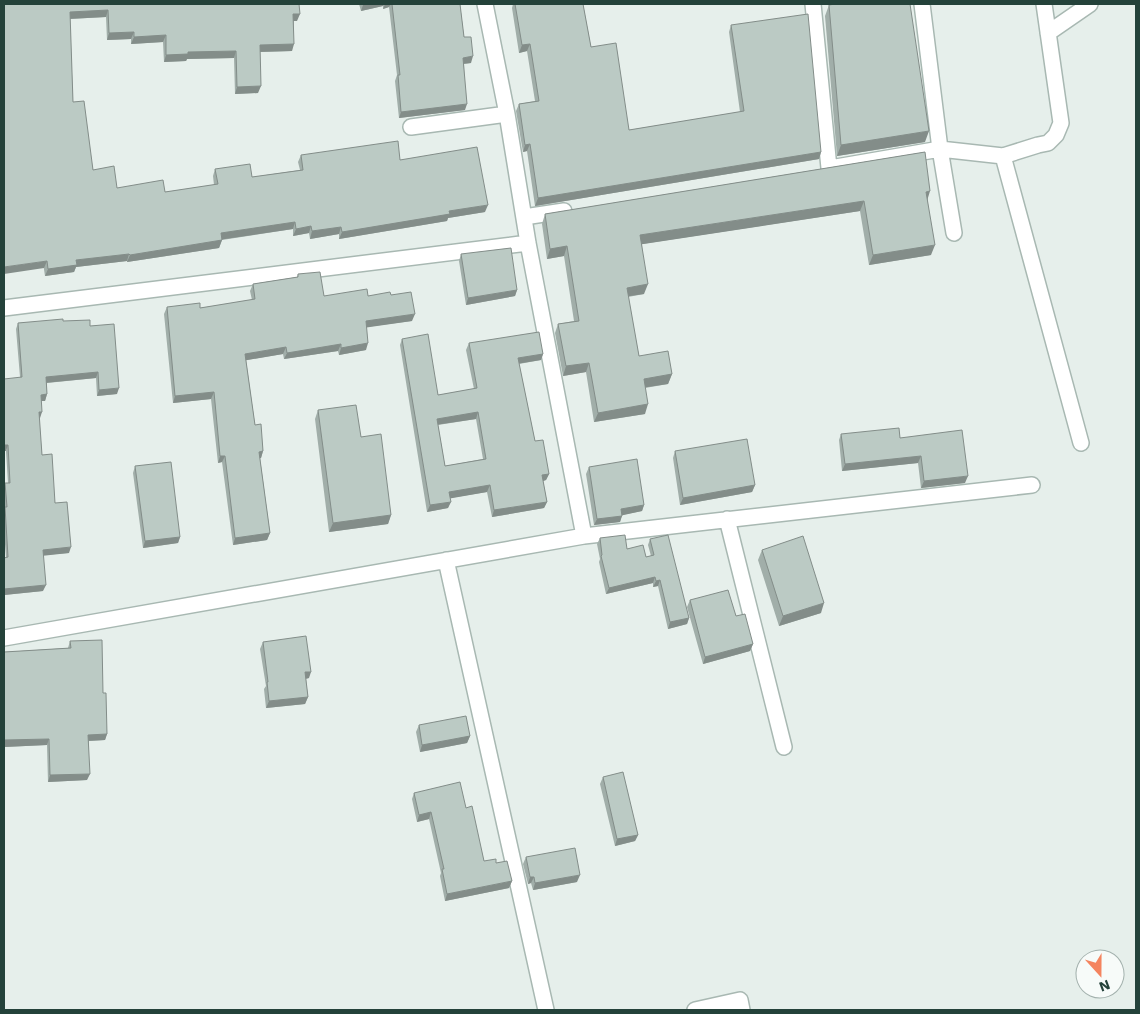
<svg xmlns="http://www.w3.org/2000/svg" width="1140" height="1014" font-family="'Work Sans',sans-serif">
  <style>
    .lines { fill: none; stroke-linecap: round; stroke-linejoin: round }
    .minor-casing { stroke: #a8b8b2; stroke-width: 18 }
    .minor { stroke: #fff; stroke-width: 15 }
    .wall { fill: #a1aea9; fill-rule: evenodd }
    .shaded-wall { fill: #838d89 }
    .building { fill: #bbcac4; stroke: #838d89; fill-rule: evenodd }
  </style>
  <rect width="100%" height="100%" fill="#e6efeb"/>
  <g class="lines">
    <defs>
      <path id="minor" d="M485,4l22,110 21,129 56,293
        M813,4l16,164
        M922,4l18,145 14,84
        M1048,33l42,-29
        M411,127l96,-13
        M1003,156l78,287
        M836,167l104,-18 63,7 35,-11 10,-2 8,-8 5,-12 -17,-119
        M524,217l40,-6
        M4,308l524,-65
        M727,519l57,228
        M446,560l100,450
        M4,638l580,-102 448,-51
        M695,1010l45,-10 2,10"/>
    </defs>
    <!-- minor casing -->
    <use href="#minor" class="minor-casing"/>
    <!-- minor -->
    <use href="#minor" class="minor"/>
  </g>
  <!-- wall -->
  <path class="wall" d="M4,4l293,17h-3l-2,30 -32,1 -2,41 -23,1 -1,-36 -47,1 -1,2 -22,1 -1,-20 -32,2v-5l-24,1 -1,-23 -36,2 3,83 20,68 24,18 48,4 49,-7 -1,-9 2,-7 37,8 48,-7 -2,-8 3,-7 99,5 85,52 -37,6 -1,3 -108,18v-5l-29,5 -1,-6 -16,3v-7l-71,11 -3,8 -92,14v-1l-51,6 -2,5 -29,4z
    M359,4h101l4,33 7,26 -7,1 1,46 -66,8 -4,-37 2,-6 -8,-68 -6,2v-3l-22,5z
    M513,4h70l8,43 38,83 111,-18 -11,-80 2,-7 90,127 -2,7 -284,47 -8,-55 -4,1 -7,-41 3,-7 16,-3 -8,-50 -8,2 -7,-45z
    M829,5l96,137 -88,14 -12,-140z
    M925,152l6,103 -62,10 -9,-54 -218,33 2,50 -16,3 11,59 33,18 -4,10 -23,4v26l-51,8 -8,-50 -23,4 -8,-43 3,-9 16,-3 -10,-65 -17,3 -5,-35 3,-10z
    M461,254l56,36 -2,6 -49,9 -7,-44z
    M298,274l26,22h44l23,-1 21,26 -46,6v23l-27,5 -1,-4 -54,8 -1,-5 -37,6 9,65 8,26 -2,7h-1l10,75 -3,7 -34,5 -11,-83 -4,1 -7,-64 -38,4 -9,-89 3,-7 33,1 52,-8 -2,-9 3,-7 44,-7z
    M63,321l27,5 27,68 -20,2 -1,-18 -49,5v11l-2,7h-4l-1,17h-1l3,37 27,98 -26,2v36l-39,4v-37l2,-1 -2,-26v-22l1,-2 -1,-19 1,-5h3l-2,-32 14,-74 -4,-48 2,-6z
    M402,339l36,56 36,-6 -8,-39 3,-7 74,11 -2,6 -22,4 16,77 14,33 -3,6 -3,1 4,21 -3,6 -52,9 -5,-25 -37,6 -2,10 -21,4 -27,-167zM476,419l7,40 -38,7 -7,-41z
    M318,410l43,27 30,78 -3,9 -59,8 -14,-113z
    M841,434l59,4 65,45 -44,5 -3,-25 -76,8 -3,-31z
    M675,451l80,34 -3,7 -72,13 -7,-47z
    M135,466l45,71 -2,6 -35,5 -10,-75z
    M589,467l55,38 -2,6 -20,4 -2,7 -26,3 -8,-51z
    M600,538l46,19 5,-1 -3,-11 2,-6 39,79 -2,6 -19,5 -10,-43 -5,1v-4l-47,11 -7,-32 1,-3 -3,-15z
    M762,550l59,63 -42,13 -21,-66z
    M690,600l46,16 17,28 -3,7 -47,13 -16,-57z
    M70,641l33,52 4,41 -2,6 -16,1 -2,39 -39,2 -1,-37 -43,2v-95l64,-4z
    M263,642l46,36 -3,1 2,18 -3,7 -39,4 -2,-19 2,-3 -6,-37z
    M419,725l51,11 -3,7 -47,9 -4,-20z
    M603,777l35,58 -3,6 -20,5 -15,-62z
    M414,793l52,15 18,53 12,2 16,18 -3,7 -64,13 -5,-25 1,-3 -12,-54 -12,3 -5,-23z
    M526,857l51,25 -44,8 -2,-7 -3,1 -5,-20z"/>
  <!-- shaded-wall -->
  <path class="shaded-wall" d="M368,4h16l-1,2 -22,5 2,-6z
    M385,4h6l-2,3 -6,2z
    M108,10l-2,7 -39,2 3,-7z
    M293,14h7l-3,7h-6z
    M134,32l-3,7 -24,1 2,-7z
    M166,35l-3,7 -32,2 3,-7z
    M294,44l-2,7 -35,1 3,-7z
    M530,44l-3,7 -8,2 3,-8z
    M236,51l-2,7 -47,1 -1,2 -22,1 2,-7 22,-3z
    M473,56l-2,7 -10,1 2,-6z
    M261,86l-3,7 -23,1 2,-7z
    M467,104l-2,6 -66,8 2,-6z
    M929,131l-4,11 -88,14 4,-11z
    M530,144l-3,7 -4,1 2,-7z
    M821,152l-2,7 -284,47 3,-8z
    M930,191l-3,10 -1,-9z
    M864,201l-4,10 -223,34 3,-10z
    M488,205l-3,7 -37,6 -1,3 -108,18 3,-7 107,-21z
    M295,222l-2,7 -75,11 3,-7z
    M311,226l-2,7 -16,3 3,-7z
    M341,227l-2,7 -29,5 2,-8z
    M222,240l-3,8 -92,14 3,-7z
    M935,245l-4,10 -62,10 4,-10z
    M567,246l-3,10 -17,3 3,-10z
    M129,254l-2,7 -51,6 -2,5 -29,4 3,-7 28,-9z
    M47,261l-3,7 -40,6v-7z
    M648,284l-4,10 -21,3 4,-9z
    M517,290l-2,6 -49,9 2,-7z
    M415,314l-3,7 -49,7 3,-7z
    M368,343l-2,7 -27,5 2,-7z
    M341,344l-3,7 -54,8 3,-6z
    M286,347l-3,7 -41,7 3,-7z
    M543,354l-2,6 -25,4 2,-6z
    M589,363l-3,9 -23,4 3,-10z
    M98,372l-2,6 -52,5 2,-6z
    M672,374l-4,10 -27,4 3,-9z
    M119,388l-2,6 -20,2 2,-6z
    M214,392l-3,7 -38,4 2,-7z
    M47,394l-2,7h-7l3,-6z
    M648,404l-3,10 -51,8 4,-9z
    M39,412h3l-2,6 -3,1z
    M478,412l-2,7 -41,6 2,-6z
    M4,445h4l-2,6h-2z
    M263,451l-2,7 -4,1 2,-7z
    M220,456h5l-3,6 -4,1z
    M921,456l-3,7 -76,8 3,-7z
    M549,474l-3,6 -6,2 2,-7z
    M968,476l-3,7 -44,5 3,-7z
    M490,485l-3,7 -40,7 2,-7z
    M755,485l-3,7 -72,13 3,-7z
    M451,502l-3,6 -21,4 3,-7z
    M547,502l-3,6 -52,9 2,-7z
    M644,505l-2,6 -23,5 2,-7z
    M391,515l-3,9 -59,8 4,-9z
    M622,516l-2,6 -26,3 3,-6z
    M270,533l-3,7 -34,5 2,-7z
    M180,537l-2,6 -35,5 2,-7z
    M71,547l-2,6 -28,3 2,-6z
    M655,577l-2,6 -47,11 3,-6z
    M660,580l-2,6 -5,1 3,-6z
    M46,585l-3,6 -39,4v-6z
    M824,603l-3,10 -42,13 4,-10z
    M689,618l-2,6 -19,5 2,-7z
    M753,644l-3,7 -47,13 2,-7z
    M305,672h6l-2,6 -6,1z
    M308,697l-3,7 -39,4 3,-7z
    M107,734l-2,6 -19,1 2,-6z
    M470,736l-3,7 -47,9 2,-7z
    M49,739l-2,6 -43,2v-7z
    M90,774l-3,6 -39,2 2,-7z
    M431,812l-2,7 -12,3 2,-7z
    M638,835l-3,6 -20,5 2,-7z
    M580,875l-3,7 -44,8 2,-7z
    M530,877h4l-3,6 -3,1z
    M512,881l-3,7 -64,13 2,-7z"/>
  <!-- building -->
  <path class="building" d="M4,4h295l1,10h-7l1,30 -34,1 1,41 -24,1 -1,-36 -48,1v2l-22,1v-20l-32,2v-5l-25,1 -1,-23 -38,2 3,90 11,-1 9,69 21,-4 3,22 46,-8 2,12 53,-8 -3,-15 35,-5 2,13 51,-7 -2,-15 97,-14 2,19 77,-13 11,58 -39,6 1,3 -108,18 -1,-5 -29,4 -1,-5 -15,3 -1,-7 -74,11 1,7 -92,15 -1,-1 -53,6 1,5 -29,4 -1,-8 -43,6z
    M392,4h68l4,33h7l2,19 -10,2 4,46 -66,8 -3,-37h2z
    M515,4h68l8,43 25,-4 13,87 115,-19 -13,-86 77,-11 13,138 -283,46 -8,-54 -5,1 -6,-41 20,-3 -9,-57 -8,1z
    M835,4h75l19,127 -88,14 -12,-140z
    M925,152l5,39 -4,1 9,53 -62,10 -9,-54 -224,34 8,49 -21,4 12,68 29,-5 4,23 -28,5 4,25 -50,9 -9,-50 -23,3 -8,-42 21,-3 -12,-75 -17,3 -5,-35z
    M511,248l6,42 -49,8 -7,-44z
    M320,272l4,24 43,-7 1,7 22,-4 1,3 20,-3 4,22 -49,7 2,22 -27,5v-4l-54,9 -1,-6 -41,7 10,71 6,-1 2,27 -4,1 11,81 -35,5 -10,-82h-5l-6,-64 -39,4 -8,-89 33,-4v5l55,-9 -2,-15 45,-7v-3z
    M63,319v2l27,-1v6l24,-2 5,64 -20,2 -1,-18 -52,5 1,17 -6,1 1,17h-3l3,43 10,-1 3,49 12,-1 4,45 -28,3 3,35 -42,4v-31l4,-1 -3,-50h2l-2,-24h5l-2,-38h-4v-66l18,-2 -4,-54z
    M539,332l4,22 -25,4 17,83 8,-1 6,34 -7,1 5,27 -53,8 -4,-25 -41,7 2,10 -21,3 -28,-166 26,-5 10,61 39,-7 -8,-45zM478,412l8,47 -41,7 -8,-47z
    M356,405l5,32 20,-3 10,81 -58,8 -15,-113z
    M899,428l1,10 62,-8 6,46 -44,5 -3,-25 -76,8 -4,-30z
    M747,439l8,46 -72,13 -8,-47z
    M637,459l7,46 -23,4 1,7 -25,3 -8,-52z
    M171,462l9,75 -35,4 -10,-75z
    M625,535l2,14 16,-4 3,12 8,-2 -4,-16 18,-4 21,83 -19,4 -10,-42 -4,1 -1,-4 -46,11 -8,-32 1,-1 -2,-17z
    M803,536l21,67 -41,13 -21,-66z
    M728,590l8,26 9,-2 8,30 -48,13 -15,-57z
    M306,636l5,36h-6l3,25 -39,4 -2,-19h1l-5,-40z
    M102,640l1,53h3l1,41 -19,1 2,39 -40,1 -1,-36 -45,1v-88l67,-4 -1,-7z
    M466,716l4,20 -48,9 -3,-20z
    M623,772l15,63 -21,4 -14,-62z
    M460,782l6,26 6,-2 12,55 12,-2v4l11,-2 5,20 -65,13 -5,-25h2l-13,-57 -12,3 -5,-22z
    M575,848l5,27 -45,8 -1,-6h-4l-4,-20z"/>
  <!-- border -->
  <rect width="1140" height="1014" fill="none" stroke="#24423a" stroke-width="10"/>
  <!-- north arrow -->
  <g transform="translate(1100 974) rotate(159)"><circle r="24" fill="#f7fbf9" stroke="#a3b1ad"/>
  <path d="M0-4L9 19L0 12L-9 19Z" fill="#f4845f"/>
  <text y="-8" font-size="14" font-weight="bold" text-anchor="middle" fill="#24423a">N</text>
  </g>
</svg>
